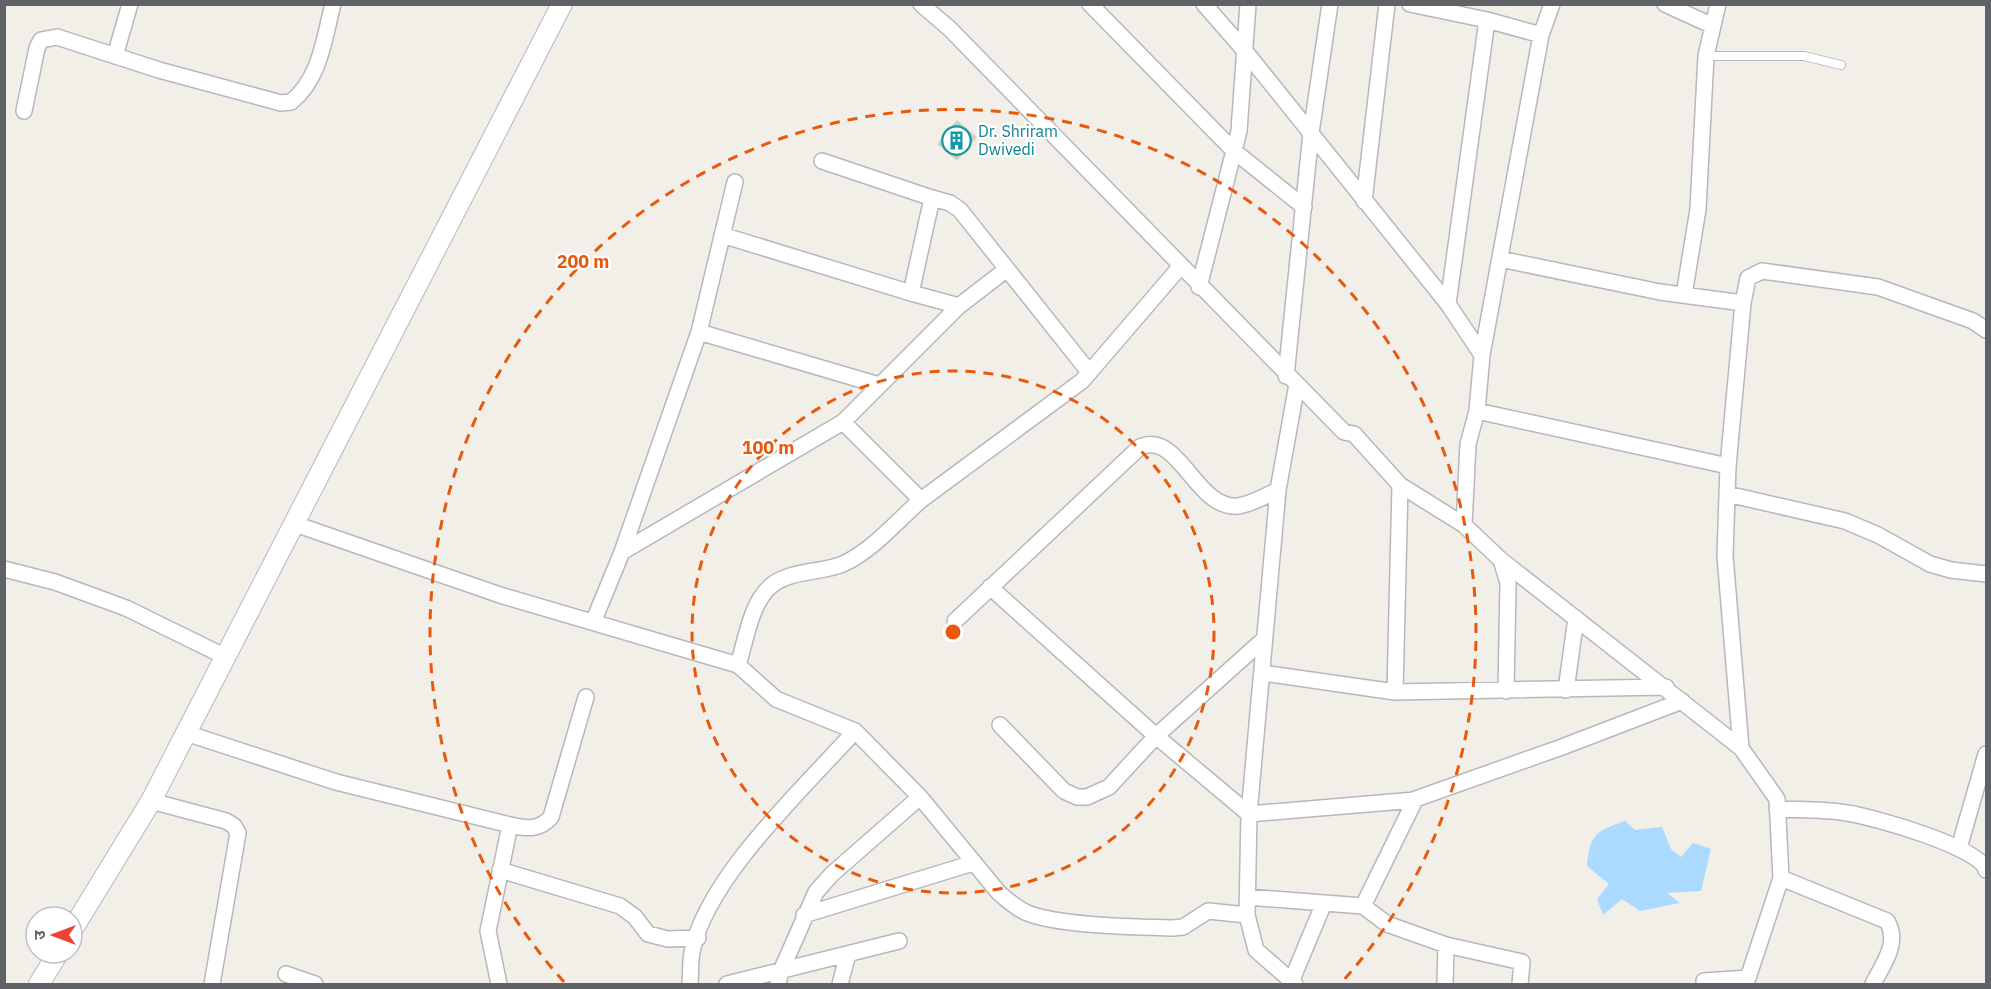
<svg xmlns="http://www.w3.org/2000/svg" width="1991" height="989" font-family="'IBM Plex Sans','Noto Sans Devanagari',sans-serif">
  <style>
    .water { fill: #aadaff }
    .building { fill: #cccac5; stroke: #d6d1c6; stroke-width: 1.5 }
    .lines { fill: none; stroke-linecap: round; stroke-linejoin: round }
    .service-casing { stroke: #b5b8bc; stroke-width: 10 }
    .minor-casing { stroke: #b5b8bc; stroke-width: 18 }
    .tertiary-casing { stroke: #b5b8bc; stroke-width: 22 }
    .service { stroke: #fff; stroke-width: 8 }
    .minor { stroke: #fff; stroke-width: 15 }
    .tertiary { stroke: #fff; stroke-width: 20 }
    .ring { fill: none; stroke: #e8590c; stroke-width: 3; stroke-dasharray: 10 8 }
    .labels { text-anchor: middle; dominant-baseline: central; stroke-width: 4.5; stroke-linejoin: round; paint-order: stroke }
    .culture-label { font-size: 16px; fill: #0d838f; stroke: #fff; text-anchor: start }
    .centre { fill: #e8590c; stroke: #fff; stroke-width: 3 }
    .ring-label { font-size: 18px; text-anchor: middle; font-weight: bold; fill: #e8590c; stroke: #fff; stroke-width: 4.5; stroke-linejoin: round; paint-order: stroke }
  </style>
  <rect width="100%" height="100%" fill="#f1efe8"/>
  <!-- water -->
  <path class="water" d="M1625,821l10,9 27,-3 9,22 10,8 12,-14 18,6 -10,42 -34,2 13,10 -40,8 -18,-12 -19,16 -6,-16 12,-15 -22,-18c3,-31 8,-35 38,-45z"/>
  <!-- building -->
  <path class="building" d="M957,121l19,16 -19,23 -19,-16z"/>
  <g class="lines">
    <defs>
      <path id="service" d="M1706,56h98l37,9"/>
      <path id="minor" d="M921,4l29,25 347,355
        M1090,4l144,147 70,56
        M1204,4l41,47 203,253 34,51
        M1410,4l77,16 -39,284
        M1665,4l48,22
        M1541,35l11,-31
        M115,56l15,-52
        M24,111l13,-63 4,-8 16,-3 102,33 122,33 10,-1c29,-23 33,-63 42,-98
        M932,198l18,5 10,7 47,59
        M1364,201l23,-197
        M722,235l189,58
        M1500,259l160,33 83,11
        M1199,287l40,-156 9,-127
        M1684,295l14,-86 8,-153 12,-52
        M959,306l48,-37 82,103
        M699,332l180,53
        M1286,376l25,-243 19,-129
        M1477,411l251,55
        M1727,494l118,27 33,14 52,29 21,6 35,4
        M921,500l161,-119 98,-114
        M295,524l205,71 238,70c8,-25 13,-64 34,-80 19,-15 49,-12 71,-21 30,-14 53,-42 78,-64l-78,-78
        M1464,525l37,35 240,188 36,51 4,79 -33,100 -44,3 1,3
        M622,552l221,-130 116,-116 -48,-13 21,-95 -110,-37
        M1501,560l7,23 -2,108
        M4,569l51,13 71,26 100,49
        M990,587l166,149 93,78
        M594,620l28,-68 77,-220 36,-150
        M955,621l185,-174c39,-17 56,63 98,59 14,-2 27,-10 40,-16
        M738,665l38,34 79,32 65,66 79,96c9,8 16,14 26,19 31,14 112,15 148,16l10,-1 25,-16 39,4
        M1263,673l132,19 5,-207
        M1566,690l10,-72
        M1395,692l271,-5
        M1000,725l64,66 13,6h10l22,-10 47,-51 107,-96
        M186,733l150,49 174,43c17,4 30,5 41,-8l35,-120
        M1741,748l-16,-192 3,-90 15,-163 5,-25 14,-7 116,16 95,34 13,9
        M151,801l75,20 8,5 4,7 -26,151
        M1410,801l152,-54 120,-46
        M1777,809c23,1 48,0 70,4 26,4 133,34 139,57
        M1249,814l29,-324 19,-106 47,48 10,2 46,51 64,40 4,-81 9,-33 5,-56 59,-320 -54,-15
        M1959,848l27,-94
        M500,870l120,36 15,11 13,17 20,5 30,-1
        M1781,878l106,43c13,22 -4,43 -14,63
        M1247,897l116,9
        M804,915l169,-52
        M1446,945l76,17 -2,22
        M286,974l29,10
        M1291,982l33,-79
        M499,984l-11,-53 22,-106
        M690,984c1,-10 0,-21 2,-32 14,-74 113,-165 163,-221
        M727,984l172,-43
        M778,984l3,-13 35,-79 16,-18 88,-77
        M840,984l8,-30
        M1295,984l-39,-34 -9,-35 2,-101 166,-14 -52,106 24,18 59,21 -1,39"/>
      <path id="tertiary" d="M72,930l79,-129 411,-797
        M39,984l19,-31"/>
    </defs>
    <!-- service casing -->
    <use href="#service" class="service-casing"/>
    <!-- minor casing -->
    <use href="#minor" class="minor-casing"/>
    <!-- tertiary casing -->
    <use href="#tertiary" class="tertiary-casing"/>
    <!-- service -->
    <use href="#service" class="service"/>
    <!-- minor -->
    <use href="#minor" class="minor"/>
    <!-- tertiary -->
    <use href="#tertiary" class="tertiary"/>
  </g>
  <!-- distance rings -->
  <g class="ring">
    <circle cx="953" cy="632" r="261"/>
    <path d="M564 982A523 523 0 1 1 1342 982"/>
  </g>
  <!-- icons -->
  <defs>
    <symbol id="building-ring" viewBox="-11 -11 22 22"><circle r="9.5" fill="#fff" stroke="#0f9aa8" stroke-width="1.5"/><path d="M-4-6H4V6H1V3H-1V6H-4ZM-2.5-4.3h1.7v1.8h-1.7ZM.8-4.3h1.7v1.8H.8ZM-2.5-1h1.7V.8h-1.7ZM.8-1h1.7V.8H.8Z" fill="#0f9aa8"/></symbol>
  </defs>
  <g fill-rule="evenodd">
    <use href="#building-ring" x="940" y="124" width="33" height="33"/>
  </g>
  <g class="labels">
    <!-- culture labels -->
    <g class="culture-label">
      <text x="978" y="131">Dr. Shriram<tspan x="978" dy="18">Dwivedi</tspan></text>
    </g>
  </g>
  <circle cx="953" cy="632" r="9" class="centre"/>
  <g class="ring-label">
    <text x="583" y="268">200 m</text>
    <text x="768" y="454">100 m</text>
  </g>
  <!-- border -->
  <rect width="1991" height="989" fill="none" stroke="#5f6368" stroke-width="12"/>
  <!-- north arrow -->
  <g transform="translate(54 935) rotate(270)"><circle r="28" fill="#ffffff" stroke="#bfc1c3" stroke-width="1.5"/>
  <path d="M0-4.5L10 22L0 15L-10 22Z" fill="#ea4335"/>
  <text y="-9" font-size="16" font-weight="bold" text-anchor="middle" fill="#5f6368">उ</text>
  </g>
</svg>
